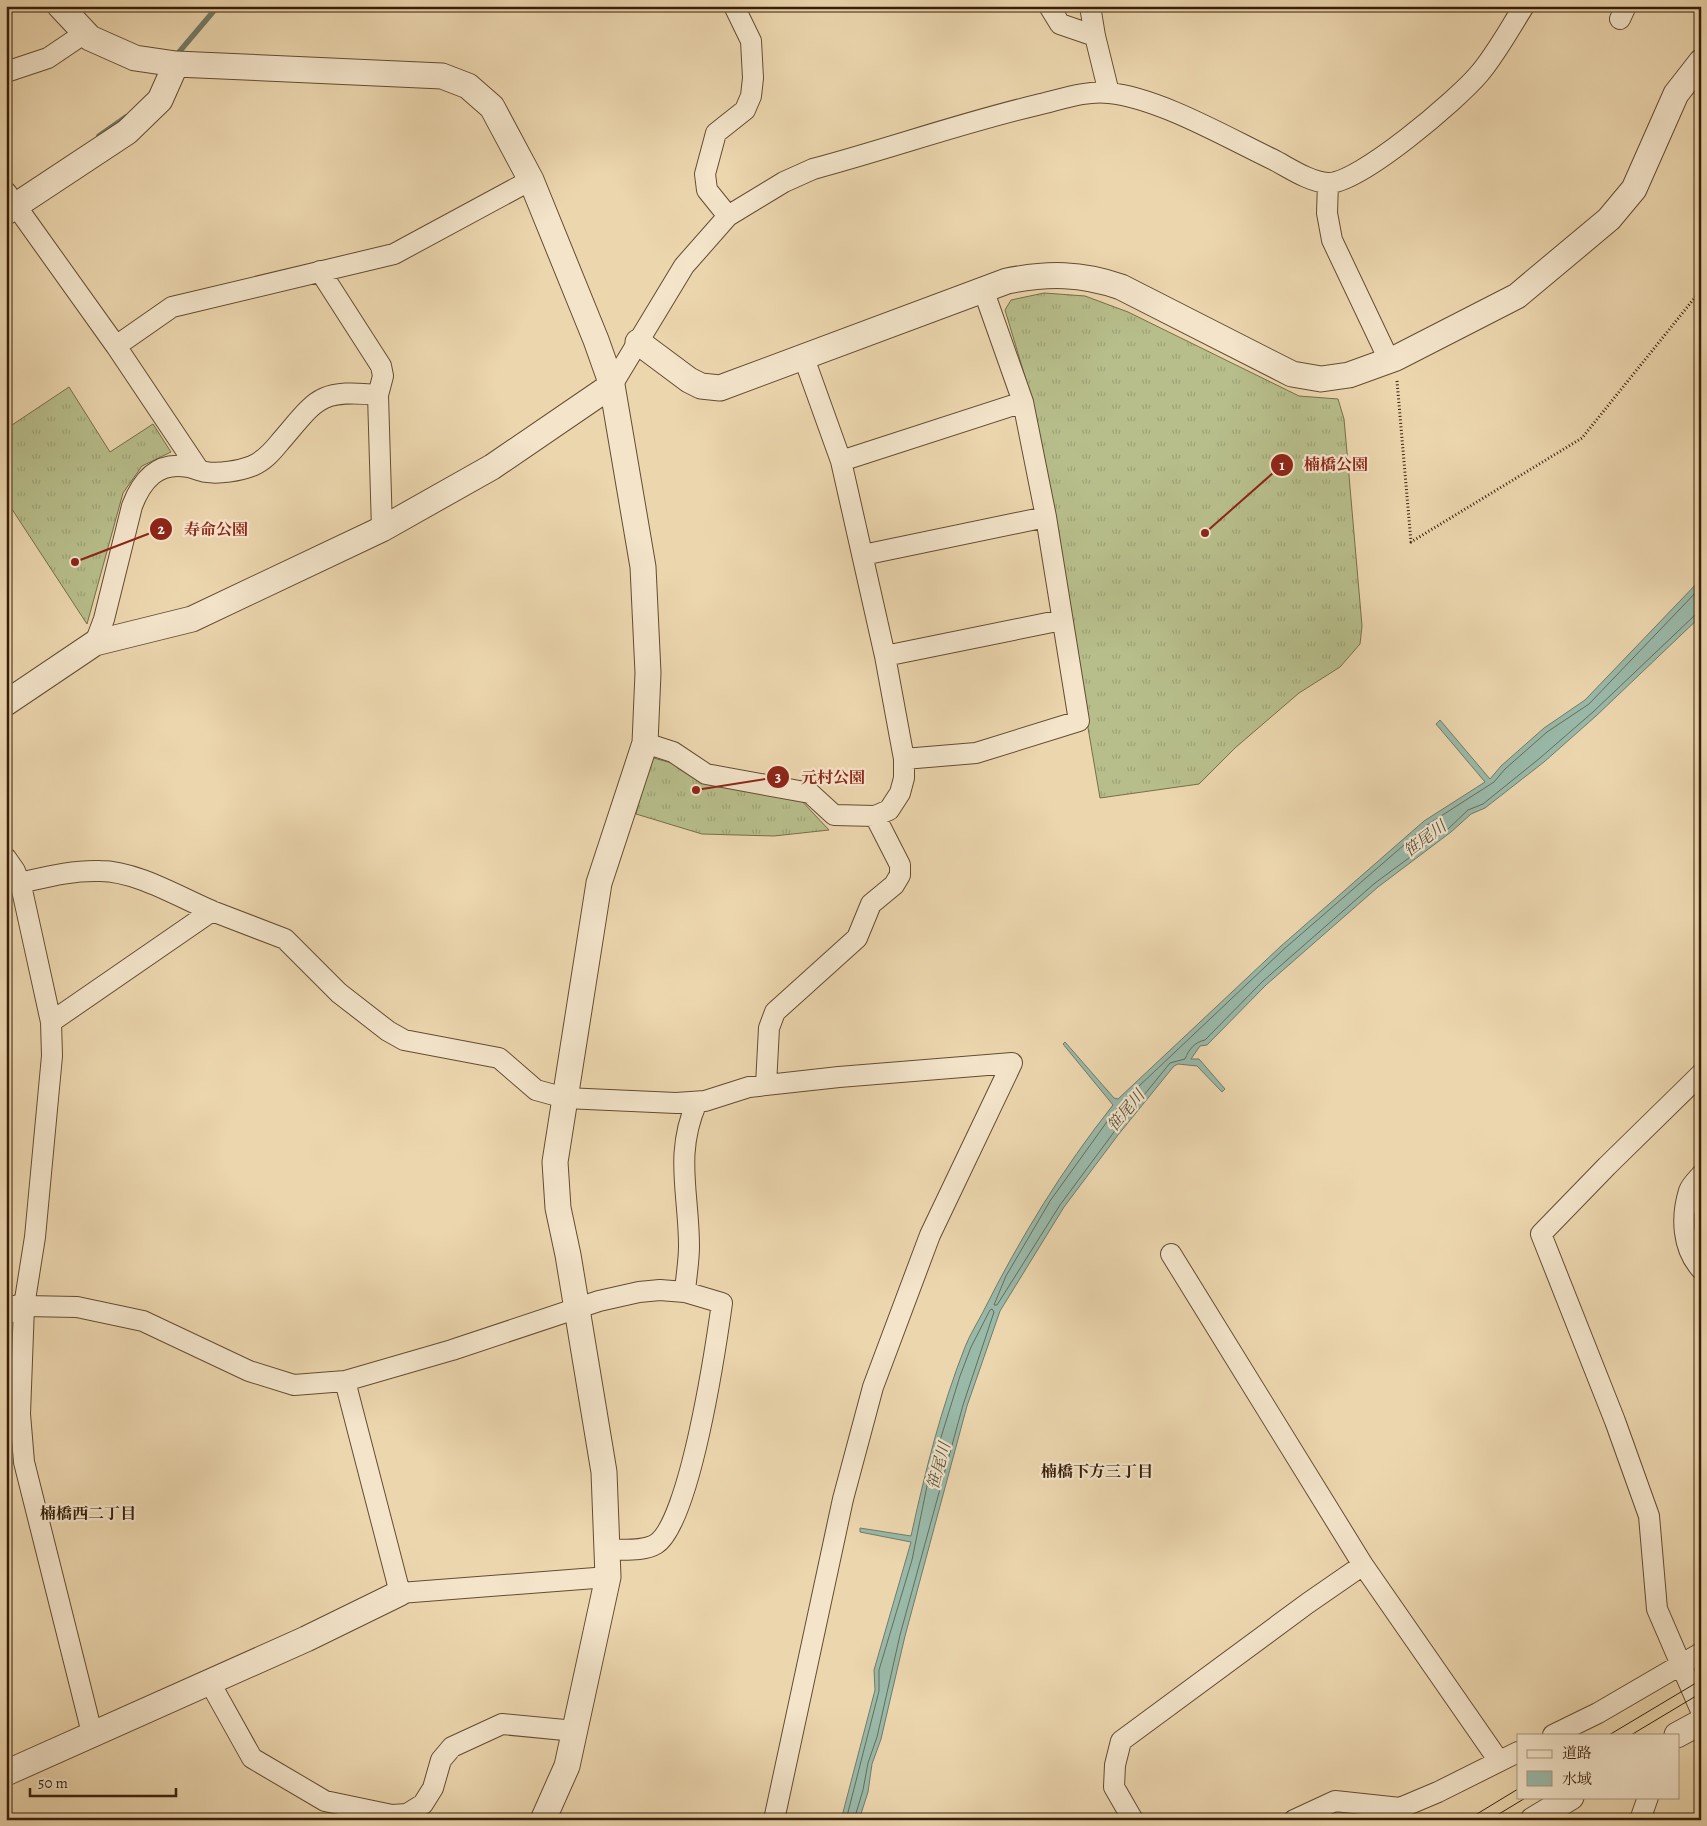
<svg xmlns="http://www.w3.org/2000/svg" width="1707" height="1826" font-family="Alegreya,'Noto Serif JP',serif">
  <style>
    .grass { fill: url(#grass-tufts); stroke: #776e4a }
    .water { fill: #99b9a9; stroke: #727b69 }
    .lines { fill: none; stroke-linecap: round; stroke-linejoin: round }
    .shore { stroke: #686c59; stroke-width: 1 }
    .stream { stroke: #727b69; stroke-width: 5.5 }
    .minor-casing { stroke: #644c32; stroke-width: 22 }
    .tertiary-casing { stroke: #644c32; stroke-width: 27 }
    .path { stroke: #371e09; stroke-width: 3; stroke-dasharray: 1 2.5; stroke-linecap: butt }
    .minor { stroke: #f3e4ca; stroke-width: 20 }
    .tertiary { stroke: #f3e4ca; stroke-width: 25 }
    .tram { stroke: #371e09; stroke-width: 1 }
    .labels { text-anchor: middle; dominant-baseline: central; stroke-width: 4.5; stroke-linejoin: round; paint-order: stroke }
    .water-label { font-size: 16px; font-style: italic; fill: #544c39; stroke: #f3e4ca }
    .neighbourhood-label { font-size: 16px; font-weight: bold; fill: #371e09; stroke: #f3e4ca }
    .leader { fill: none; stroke: #8f2418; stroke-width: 2 }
    .callout-dot { fill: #8f2418; stroke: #f3e4ca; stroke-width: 2 }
    .mark-label { font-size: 15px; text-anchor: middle; font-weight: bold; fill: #fff }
    .callout-label { font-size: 16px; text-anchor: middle; font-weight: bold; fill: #8f2418; stroke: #f3e4ca; stroke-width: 4.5; stroke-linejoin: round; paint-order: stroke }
  </style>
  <defs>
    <pattern id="grass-tufts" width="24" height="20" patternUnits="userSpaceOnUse" patternTransform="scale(1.25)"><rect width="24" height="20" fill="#b7be8b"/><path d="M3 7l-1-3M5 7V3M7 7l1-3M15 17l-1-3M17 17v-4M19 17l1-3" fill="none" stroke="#9ea377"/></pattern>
  </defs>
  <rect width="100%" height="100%" fill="#ecd6ae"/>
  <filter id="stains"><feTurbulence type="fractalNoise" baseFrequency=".004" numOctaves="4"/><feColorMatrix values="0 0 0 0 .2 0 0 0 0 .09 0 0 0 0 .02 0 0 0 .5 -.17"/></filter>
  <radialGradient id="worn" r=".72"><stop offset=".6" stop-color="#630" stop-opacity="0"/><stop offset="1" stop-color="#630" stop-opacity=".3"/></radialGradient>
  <!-- grass -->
  <path class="grass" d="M1044,293l41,3 43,16 171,84 39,3 6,20 2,22 16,185 -2,18 -20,23 -41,26 -64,55 -36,36 -99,14 -68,-398 -27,-90 6,-10z
    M69,387l41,65 43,-28 18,28 -29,14 -19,27 -36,131 -81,-124v-71z
    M650,757l149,41 30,32 -55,6 -72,-2 -66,-20z"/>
  <!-- water -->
  <path class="water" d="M1701,579v37l-105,100 -52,46 -59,46 -14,6 -20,18 -73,55 -112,98 -59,60 -7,1 -9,13h8l26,30 -3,3 -25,-26 -19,-2 -4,2 -56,69 -54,72 -64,104 -33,95 -62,230 -24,103 -9,25 -4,28 -9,28h-18l34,-130 -1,-20 37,-128 -51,-10v-4l51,8c14,-64 30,-128 54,-189 5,-13 13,-25 19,-37 36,-72 79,-142 129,-205l-50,-61 2,-2 49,56 4,1 163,-153 143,-125 61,-39 -49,-58 4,-4 50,59 11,-13 43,-38 41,-28z"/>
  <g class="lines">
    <!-- shore -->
    <path class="shore" d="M1701,587l-112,117 -42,28 -42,37 -11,13 -67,43 -143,124 -165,156 -69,96 -44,75 -12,29h3l63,-100 54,-73 56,-69 15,-4c4,-10 10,-17 20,-19l58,-59 112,-98 73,-54 20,-19 15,-6 57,-46 53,-46 102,-97 6,-2
      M846,1820l33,-129v-21l33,-110 17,-84 31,-100 11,-29 19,-37 2,-1 2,3 -31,93 -63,230 -23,102 -9,26 -5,27 -9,30"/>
    <!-- stream -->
    <path class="stream" d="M174,58l44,-52
      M99,136l27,-19"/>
    <defs>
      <path id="minor" d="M1049,6l11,18 35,12
        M1090,6l5,30 14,57
        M1620,19l6,-13
        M6,72l42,-14 37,-25
        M1328,183l-1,30 5,27 57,120
        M6,192l110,154 83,124
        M728,216l-21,-26 -2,-16 11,-41 29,-23 6,-14 2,-18 -2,-37 -17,-35
        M320,271l61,95 2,10 -5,19 4,134
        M116,346l56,-39 222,-53 137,-74
        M612,385l72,-119 44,-50 56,-34 29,-13c75,-20 148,-46 224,-64 22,-5 49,-15 72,-12 50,5 117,44 163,66 16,8 37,23 56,24 31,1 130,-84 151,-109 17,-20 31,-46 45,-68
        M841,461l182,-59
        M863,555l183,-38
        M95,643l9,-24 28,-113c10,-26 26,-45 56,-39 6,1 12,4 18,5 13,2 33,-1 46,-6 12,-5 20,-14 28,-24 37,-43 38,-53 98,-47
        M885,656l177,-36
        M645,743l28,9 33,22 104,19 24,22 41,1 14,-6 11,-17 4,-15v-19l-19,-103 -44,-195 -37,-103
        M904,759l72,-6 103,-32 -33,-204 -23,-115 -40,-113
        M6,858l9,13 7,19 29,132 1,34 -17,181 -11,69 -4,108 4,48 68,271
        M19,883c27,-6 53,-13 81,-12 36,0 79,26 112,40
        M51,1022l161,-111 73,28 54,54 49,38 16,9 95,18 37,32 29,8 111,5 29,-2 44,-14 90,-10 173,-14 -82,172 -57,152 -30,112 -69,321
        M1701,1074l-94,92 -66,68 74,187 34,95 8,93 44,102
        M766,1085l3,-57 6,-16 82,-74 14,-34 23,-19 6,-10v-10l-25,-49
        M1701,1175c-4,5 -10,10 -12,16 -8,26 -7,57 12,78
        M1171,1254l192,311 136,196
        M685,1292c1,-15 4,-30 4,-46 0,-53 -15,-92 8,-144
        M24,1306l53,1 66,14 106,50 45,14 51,-4 107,-31 147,-49 40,-9 21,-2 25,2 37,11c-6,43 -32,220 -66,241 -13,8 -34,5 -49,6
        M345,1381l55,212 208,-16
        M209,1681l43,77 73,43 67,14 15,-1 16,-10 10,-16 8,-28 11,-13 50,-23 73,7
        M1553,1735l45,-22 103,-60
        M1133,1820l-19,-33 1,-22 6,-24 187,-138 55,-38
        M1294,1820l41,-19 65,7 38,-16 80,-40
        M1640,1820l8,-23"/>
      <path id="tertiary" d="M60,6l30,32 45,20 41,6 266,12 26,10 24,21 39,73 65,160 16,45 31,182 5,106 -3,70 -46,140 -44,279 3,46 10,47 36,217 4,105 -41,189 -24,54
        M6,212l121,-80 33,-32 16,-36
        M638,342l51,38 12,6 19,2 287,-107c41,-8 74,-8 114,6l171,87 29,5 28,-4 47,-17 121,-62 92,-77 25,-30 42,-95 25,-32
        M6,703l89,-60 97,-24 190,-90 110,-62 120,-82
        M6,1311l18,-5
        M1677,1735l24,-13
        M6,1773l300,-134 94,-46
        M1533,1820l38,-23"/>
    </defs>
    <!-- minor casing -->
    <use href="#minor" class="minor-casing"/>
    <!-- tertiary casing -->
    <use href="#tertiary" class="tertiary-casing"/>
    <!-- path -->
    <path class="path" d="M1397,381l14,161 171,-104 119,-148"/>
    <!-- minor -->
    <use href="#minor" class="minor"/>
    <!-- tertiary -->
    <use href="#tertiary" class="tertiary"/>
    <!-- tram -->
    <path class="tram" d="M1609,1735l92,-55
      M1631,1735l70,-42
      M1467,1820l51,-31
      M1489,1820l38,-23"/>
  </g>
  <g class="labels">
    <!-- water labels -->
    <g class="water-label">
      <text transform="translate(1425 839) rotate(-37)">笹尾川</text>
      <text transform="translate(1126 1111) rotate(-50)">笹尾川</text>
      <text transform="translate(939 1466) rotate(-75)">笹尾川</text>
    </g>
    <!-- neighbourhood labels -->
    <g class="neighbourhood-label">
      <text x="1097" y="1472">楠橋下方三丁目</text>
      <text x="88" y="1514">楠橋西二丁目</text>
    </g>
  </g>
  <!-- callouts -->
  <path class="leader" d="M1205 533L1282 465M75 562L161 529M696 790L778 777"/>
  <g class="callout-dot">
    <circle cx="1205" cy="533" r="5"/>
    <circle cx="75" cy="562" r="5"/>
    <circle cx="696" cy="790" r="5"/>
    <circle cx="1282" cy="465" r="12"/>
    <circle cx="161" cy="529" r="12"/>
    <circle cx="778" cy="777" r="12"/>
  </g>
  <g class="mark-label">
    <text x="1282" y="470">1</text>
    <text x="161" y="534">2</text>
    <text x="778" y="782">3</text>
  </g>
  <g class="callout-label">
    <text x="1336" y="470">楠橋公園</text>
    <text x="216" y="535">寿命公園</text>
    <text x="833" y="783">元村公園</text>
  </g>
  <!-- margin -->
  <rect width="1707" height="1826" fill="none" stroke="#ecd6ae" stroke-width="25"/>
  <rect x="8" y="8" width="1692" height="1811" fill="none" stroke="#371e09" stroke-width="2.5"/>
  <rect x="12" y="12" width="1682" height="1801" fill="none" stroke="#371e09"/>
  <!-- legend -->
  <rect x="1517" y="1734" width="162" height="65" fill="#f3e4ca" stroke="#a8957d"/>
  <rect x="1527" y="1750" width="25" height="8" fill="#f3e4ca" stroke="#a8957d"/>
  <text x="1562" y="1758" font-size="15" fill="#371e09">道路</text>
  <rect x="1527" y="1771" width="25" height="15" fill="#99b9a9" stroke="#a8957d"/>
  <text x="1562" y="1784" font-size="15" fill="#371e09">水域</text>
  <!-- scale -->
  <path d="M30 1788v8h146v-8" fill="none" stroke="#371e09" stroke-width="2.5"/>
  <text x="38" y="1788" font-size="15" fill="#371e09" stroke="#f3e4ca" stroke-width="4" paint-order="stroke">50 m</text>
  <rect width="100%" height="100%" filter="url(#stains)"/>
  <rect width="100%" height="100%" fill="url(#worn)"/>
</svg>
